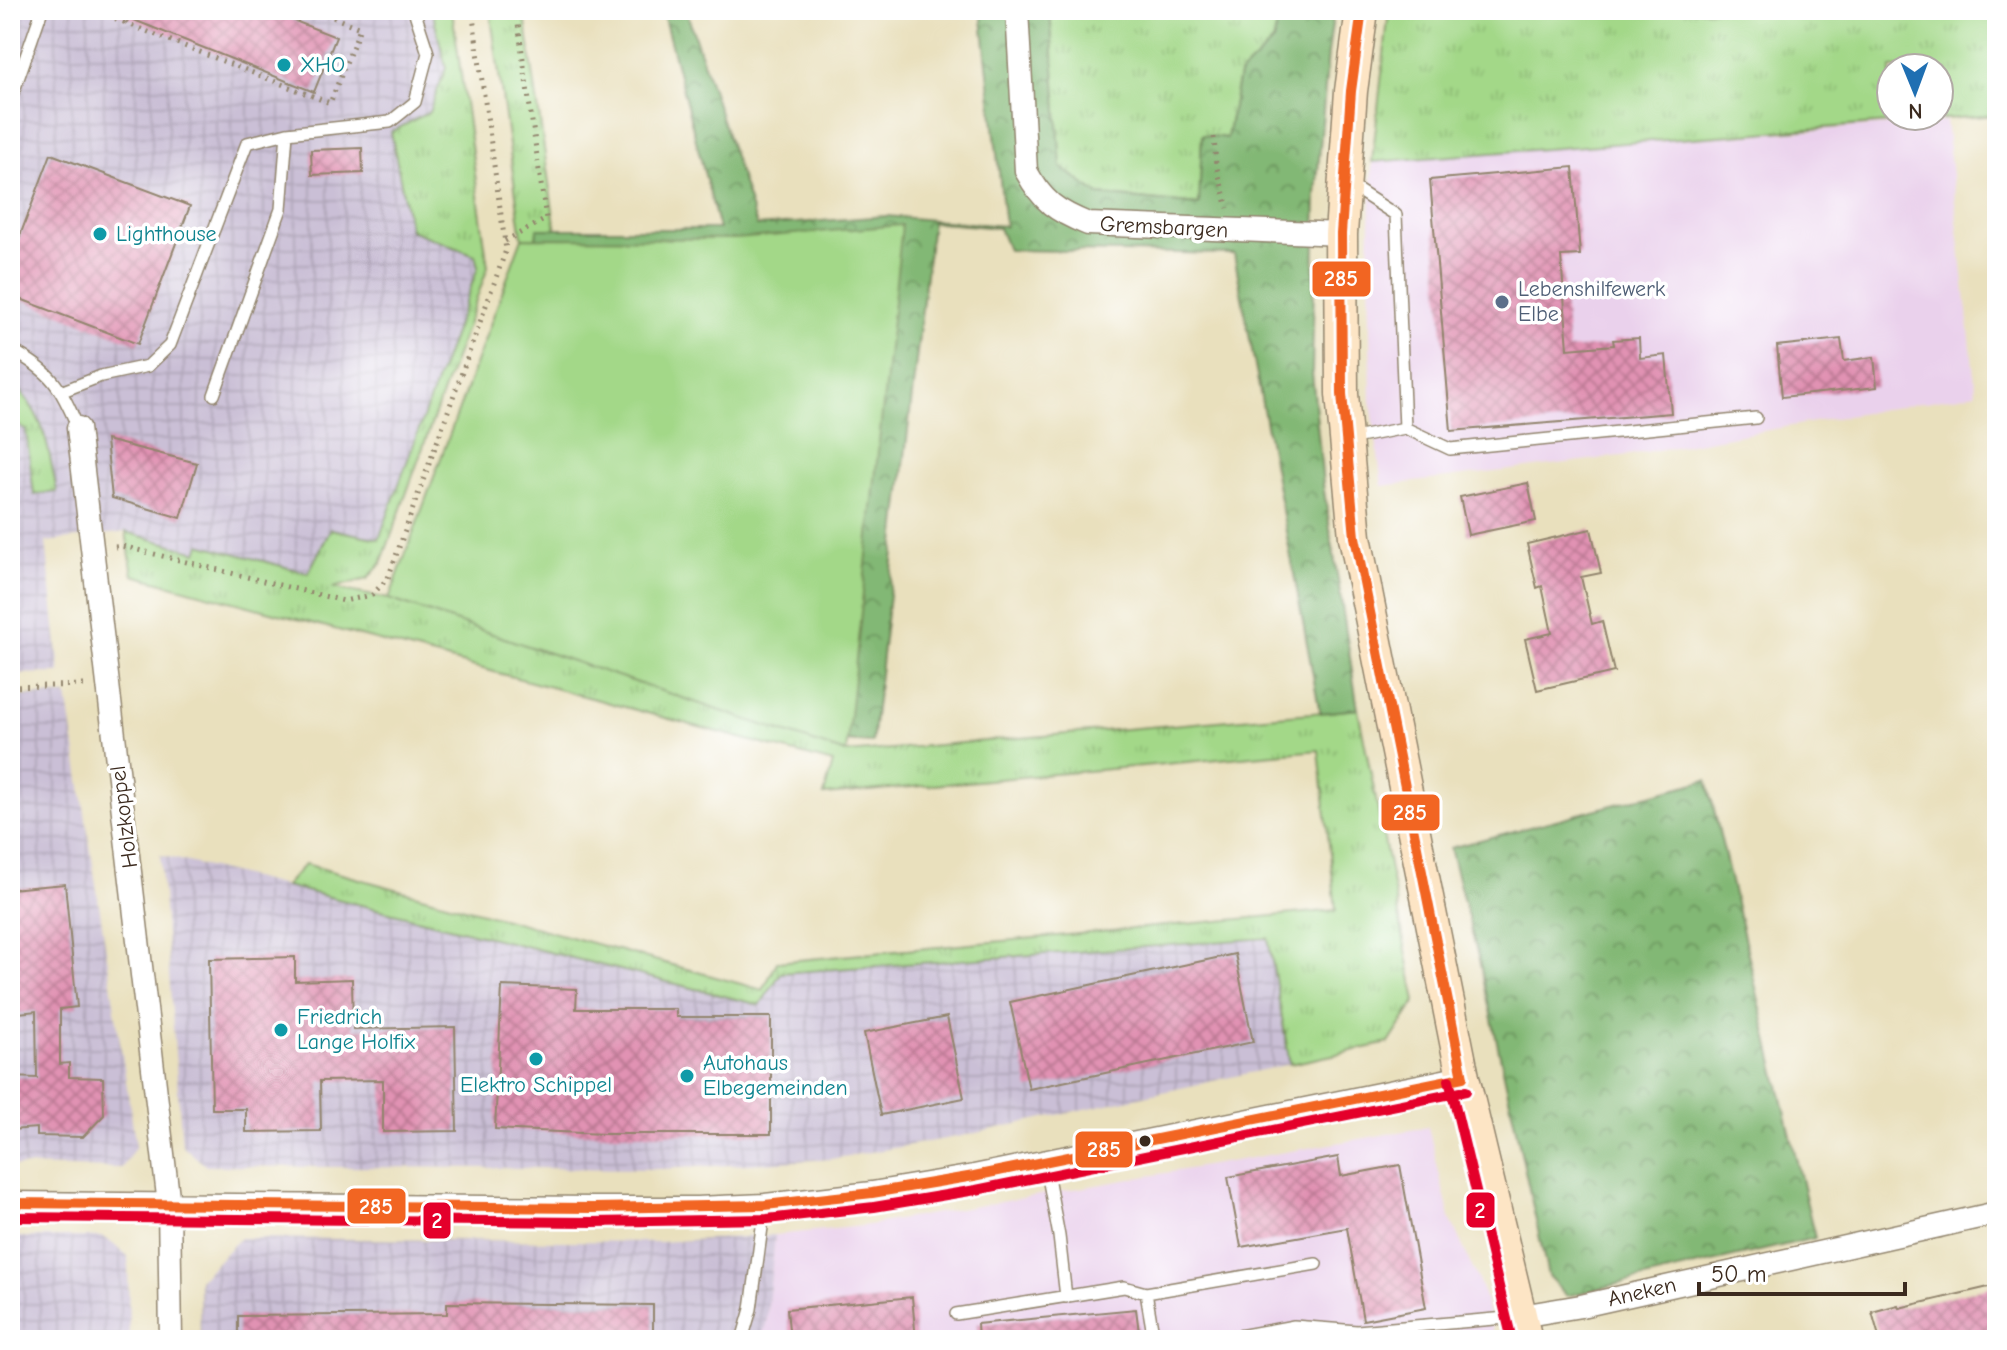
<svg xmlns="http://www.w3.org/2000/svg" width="2007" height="1350" font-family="'Comic Neue',sans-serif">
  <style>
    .built { fill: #ead1ec }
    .industrial { fill: url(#industrial-grid) }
    .grass { fill: url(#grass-tufts); stroke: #6f8153; stroke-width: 2; fill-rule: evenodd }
    .forest { fill: url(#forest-crowns); stroke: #5e7149; stroke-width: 2 }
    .green { fill: #a3d888; stroke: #6f8153; stroke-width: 2 }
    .building { fill: url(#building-cross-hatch) }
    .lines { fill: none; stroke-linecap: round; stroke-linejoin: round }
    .service-casing { stroke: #92856e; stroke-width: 14 }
    .minor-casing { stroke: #92856e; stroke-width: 25 }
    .secondary-casing { stroke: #92856e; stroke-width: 35 }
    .path { stroke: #92856e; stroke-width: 5; stroke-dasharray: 2 6; stroke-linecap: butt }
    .service { stroke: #fff; stroke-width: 11 }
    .minor { stroke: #fff; stroke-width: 22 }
    .secondary { stroke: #fde5c5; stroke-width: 32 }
    .bus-1-casing { stroke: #fff; stroke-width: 16 }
    .bus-2-casing { stroke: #fff; stroke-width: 16 }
    .bus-1 { stroke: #f26522; stroke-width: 10 }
    .bus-2 { stroke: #e4002b; stroke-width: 10 }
    .culture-dot { fill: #0f9aa8; stroke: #fff; stroke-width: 3 }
    .service-dot { fill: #5c6f8a; stroke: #fff; stroke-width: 3 }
    .bus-dot { fill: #3b2a1e; stroke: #fff; stroke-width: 3 }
    .labels { text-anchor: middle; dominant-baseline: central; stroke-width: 7; stroke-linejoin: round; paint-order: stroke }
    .culture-label { font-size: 22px; fill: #0d838f; stroke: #fff; text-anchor: start }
    .street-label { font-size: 22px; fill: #3b2a1e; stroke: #fff }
    .service-label { font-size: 22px; fill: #4e5e75; stroke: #fff; text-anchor: start }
    .line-badge { stroke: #fff; stroke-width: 3 }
    .badge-label { font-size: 22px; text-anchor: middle; font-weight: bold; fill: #fff }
  </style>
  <defs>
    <pattern id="industrial-grid" width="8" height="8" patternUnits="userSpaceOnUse" patternTransform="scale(2)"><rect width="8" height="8" fill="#cabfd6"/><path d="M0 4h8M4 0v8" fill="none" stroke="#aea4b7"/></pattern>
    <pattern id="grass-tufts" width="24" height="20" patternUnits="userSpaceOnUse" patternTransform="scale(2)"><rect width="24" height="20" fill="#a3d888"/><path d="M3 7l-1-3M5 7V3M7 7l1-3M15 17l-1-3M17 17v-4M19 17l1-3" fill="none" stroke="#8dba75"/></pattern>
    <pattern id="forest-crowns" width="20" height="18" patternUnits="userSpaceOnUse" patternTransform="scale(2)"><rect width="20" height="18" fill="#82b874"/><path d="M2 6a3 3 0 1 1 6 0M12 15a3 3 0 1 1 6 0" fill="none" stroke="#6c965f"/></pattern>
    <pattern id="building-cross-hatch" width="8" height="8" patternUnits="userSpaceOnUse" patternTransform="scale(2)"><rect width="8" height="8" fill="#e192b3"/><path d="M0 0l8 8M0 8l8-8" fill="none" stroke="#b87791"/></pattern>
  </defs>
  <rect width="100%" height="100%" fill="#fff"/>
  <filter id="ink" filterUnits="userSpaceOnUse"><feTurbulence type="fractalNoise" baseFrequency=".0125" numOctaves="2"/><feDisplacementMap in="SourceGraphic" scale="16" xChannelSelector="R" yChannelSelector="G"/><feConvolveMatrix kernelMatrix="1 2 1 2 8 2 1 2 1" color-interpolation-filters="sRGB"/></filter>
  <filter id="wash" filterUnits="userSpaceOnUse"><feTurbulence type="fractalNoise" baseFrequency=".006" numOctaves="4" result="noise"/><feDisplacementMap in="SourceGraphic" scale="32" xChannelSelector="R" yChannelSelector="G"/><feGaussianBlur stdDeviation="1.8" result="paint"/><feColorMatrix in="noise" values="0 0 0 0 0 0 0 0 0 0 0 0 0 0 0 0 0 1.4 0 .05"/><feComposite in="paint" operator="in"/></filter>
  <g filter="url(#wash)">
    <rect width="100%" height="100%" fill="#e9e0bd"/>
    <!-- built -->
    <path class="built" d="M1946,121l30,272 -347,62 -247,31 -11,-86 -2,-140 3,-98z
      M1428,1127l22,91 34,76 11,46h-734l5,-17 9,-88 88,-9z"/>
    <!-- industrial -->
    <path class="industrial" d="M10,10h442l36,257 -107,297 -14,15 -36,8 -205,-55 -80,10 14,131 -50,1z
      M67,695l69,451 -14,22 -112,-2v-470z
      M160,855l600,150 21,-32 487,-35 22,126 -328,72 -131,23 -170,10 -455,-3 -24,-21z
      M775,1235l-9,88 -5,17h-561l-1,-60 41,-42 419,4z
      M10,1237h94l24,19 1,84h-119z"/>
    <!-- grass -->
    <path class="grass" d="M432,10h20l36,257 -107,297 -14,15 -34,9 56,11 457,154 512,-44 58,292 -27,42 -99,21 -22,-126 -487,35 -21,32 -475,-119 20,-22 458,126 14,-28 559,-52 -17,-160 -495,45 9,-32 -700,-188 -7,-43 71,20 3,-8 108,29 23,-44 48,10 99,-272 -3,-12 -65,-25 -19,-98 38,-20 17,-44z
      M490,10h34l33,228h-35z
      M1050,10h230l-6,32 -35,33 -12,63 -25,-3 -2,70 -101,-10 -39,-28z
      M1389,10h608v105l-625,47zM1939,68v48h-48v-48z
      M10,379c36,38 37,63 47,113l-23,3 -8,-65 -16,-9z"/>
    <!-- forest -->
    <path class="forest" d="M662,10h24l71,216 129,-10 119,10 -24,-216h69l11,157 38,28 100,10 3,-70 25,3 12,-63 34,-33 7,-32h54l-6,43 -12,141 -4,178 11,112 35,225 -38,4 -86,-459 -226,-4 -9,-22 -67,-6 -60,521 -43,-3 -296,-471 4,-40h182z
      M1707,780l108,458 -248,58 -19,-20 -68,-312 -30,-116z"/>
    <!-- green -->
    <path class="green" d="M902,225l-56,528 -457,-154 133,-361 213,1z"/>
    <g id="blocks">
      <!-- building -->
      <path class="building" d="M109,10h158l69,27 -22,55z
        M362,148l1,25 -51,2 -1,-25z
        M51,154l139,52 -52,138 -128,-49v-33z
        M1573,167l7,88 -19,1 7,93 46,-4 -1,-5 26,-2 1,20 26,-3 5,58 -220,18 -21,-251z
        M1841,339l3,22 30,-4 3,30 -95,10 -5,-51z
        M106,440l91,23 -16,55 -69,-20z
        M1528,483l8,38 -68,14 -8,-38z
        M1591,529l10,44 -20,4 11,47 10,-3 12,51 -77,18 -12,-51 27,-6 -10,-47 -5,2 -10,-44z
        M65,884l12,123 -17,2v55l9,-1v14l34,1 1,37 -21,22 -46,-1v-8l-27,2v-53l27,1 -1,-67 -26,3v-125z
        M1235,954l18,88 -224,47 -19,-87z
        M295,957v24l57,-2 1,50 102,-2 2,104 -74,1v-52l-63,1 1,50 -75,1v-23h-34l-3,-150z
        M502,986l75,3 -1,20h100v8h95v117h-167l-109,-5z
        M947,1017l17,81 -83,17 -17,-82z
        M1338,1157l3,19 59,-11 26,143 -63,12 -16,-92 -106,19 -13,-70z
        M1997,1285v55h-117l-8,-28 26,-7 1,3z
        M912,1297l4,43h-126l-3,-31z
        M447,1303l206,2v35h-415v-24l209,-2z
        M1136,1309l4,31h-162l-1,-16z"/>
    </g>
  </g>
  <g filter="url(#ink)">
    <use href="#blocks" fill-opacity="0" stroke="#92856e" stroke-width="2"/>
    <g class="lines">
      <defs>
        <path id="service" d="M10,102l32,-92
          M1348,184l48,31 9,213 -56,11
          M10,349c42,23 50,36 68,79
          M63,391l38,-15 47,-10 22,-21 77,-202 40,-10
          M214,395l67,-186 6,-76 103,-11 25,-20 13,-49 -14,-43
          M1405,428l45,21 306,-31
          M1045,1161l14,75 7,61
          M1146,1293l6,35 7,12
          M956,1314l168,-27 22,6 170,-29
          M742,1340l9,-31 14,-104
          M1217,1340l77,-14 63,5 161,-14"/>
        <path id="minor" d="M1017,10l9,161c17,31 30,40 62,53l253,10
          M78,428l91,777 2,135
          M10,1203l583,5h104l68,-3 107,-12 102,-17 489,-99
          M1521,1316l60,-10 416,-93"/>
        <path id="secondary" d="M1362,10l-11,81 -10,143 1,160 13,143 108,540 63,263"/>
      </defs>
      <!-- service casing -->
      <use href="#service" class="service-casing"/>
      <!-- minor casing -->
      <use href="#minor" class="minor-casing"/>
      <!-- secondary casing -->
      <use href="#secondary" class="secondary-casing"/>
      <!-- path -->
      <path class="path" d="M93,10l33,13
        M120,16l8,8 202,79 30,-75 -45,-18
        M1214,137l2,28 12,43
        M505,241l41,-22 -30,-209
        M115,547l7,-1 222,55 28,-6 16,-17 118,-328 -34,-240
        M10,687l75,-2"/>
      <!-- service -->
      <use href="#service" class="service"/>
      <!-- minor -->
      <use href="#minor" class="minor"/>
      <!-- secondary -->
      <use href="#secondary" class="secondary"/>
      <defs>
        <path id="bus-1" d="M1362,10l-11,81 -10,143 1,160 13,143 108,540
          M10,1203l583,5 172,-3 107,-12 102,-17 489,-99"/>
        <path id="bus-2" d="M1449,1080l63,260
          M10,1217l583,5 174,-3 107,-12 102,-17 490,-99"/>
      </defs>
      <!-- bus-1 casing -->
      <use href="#bus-1" class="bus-1-casing"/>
      <!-- bus-2 casing -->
      <use href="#bus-2" class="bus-2-casing"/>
      <!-- bus-1 -->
      <use href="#bus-1" class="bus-1"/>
      <!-- bus-2 -->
      <use href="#bus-2" class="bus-2"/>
    </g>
  </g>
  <!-- markers -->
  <g class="culture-dot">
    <circle cx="284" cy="65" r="8"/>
    <circle cx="100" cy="234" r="8"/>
    <circle cx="281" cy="1030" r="8"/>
    <circle cx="536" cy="1059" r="8"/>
    <circle cx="687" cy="1076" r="8"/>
  </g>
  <circle class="service-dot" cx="1502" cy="302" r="8"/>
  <circle class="bus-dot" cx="1145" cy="1141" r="7"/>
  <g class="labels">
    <!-- culture labels -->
    <g class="culture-label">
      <text x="300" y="65">XHO</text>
      <text x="116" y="234">Lighthouse</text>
      <text x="297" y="1017">Friedrich<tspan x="297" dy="25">Lange Holfix</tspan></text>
      <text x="703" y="1063">Autohaus<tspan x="703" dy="25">Elbegemeinden</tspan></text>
      <text x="536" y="1085" text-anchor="middle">Elektro Schippel</text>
    </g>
    <!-- street labels -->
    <g class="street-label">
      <text transform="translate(1164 227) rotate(3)">Gremsbargen</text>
      <text transform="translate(124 817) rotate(-97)">Holzkoppel</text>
      <text transform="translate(1642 1292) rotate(-13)">Aneken</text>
    </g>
    <!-- service labels -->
    <g class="service-label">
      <text x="1518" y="289">Lebenshilfewerk<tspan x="1518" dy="25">Elbe</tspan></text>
    </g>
  </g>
  <g class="line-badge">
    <rect x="1311" y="260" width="61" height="38" rx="8" fill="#f26522"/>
    <rect x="1380" y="793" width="61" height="39" rx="8" fill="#f26522"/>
    <rect x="1074" y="1130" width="60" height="39" rx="8" fill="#f26522"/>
    <rect x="346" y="1187" width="61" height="38" rx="8" fill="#f26522"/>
    <rect x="1465" y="1191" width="31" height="38" rx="8" fill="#e4002b"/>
    <rect x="422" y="1201" width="30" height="39" rx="8" fill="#e4002b"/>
  </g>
  <g class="badge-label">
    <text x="1341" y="286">285</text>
    <text x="1410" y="820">285</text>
    <text x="1104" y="1157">285</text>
    <text x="376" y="1214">285</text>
    <text x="1480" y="1218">2</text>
    <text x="437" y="1228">2</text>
  </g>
  <!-- margin -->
  <rect width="2007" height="1350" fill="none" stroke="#fff" stroke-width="40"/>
  <!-- north arrow -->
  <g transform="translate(1915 92) rotate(179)"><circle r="38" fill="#ffffff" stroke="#b1aaa5" stroke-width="2"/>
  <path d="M0-6L14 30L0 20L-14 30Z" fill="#1f6fb2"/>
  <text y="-12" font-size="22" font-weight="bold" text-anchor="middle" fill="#3b2a1e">N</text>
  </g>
  <!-- scale -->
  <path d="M1699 1282v12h206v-12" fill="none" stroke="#3b2a1e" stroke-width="4"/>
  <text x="1711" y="1282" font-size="24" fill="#3b2a1e" stroke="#ffffff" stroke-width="6" paint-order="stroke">50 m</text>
</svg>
